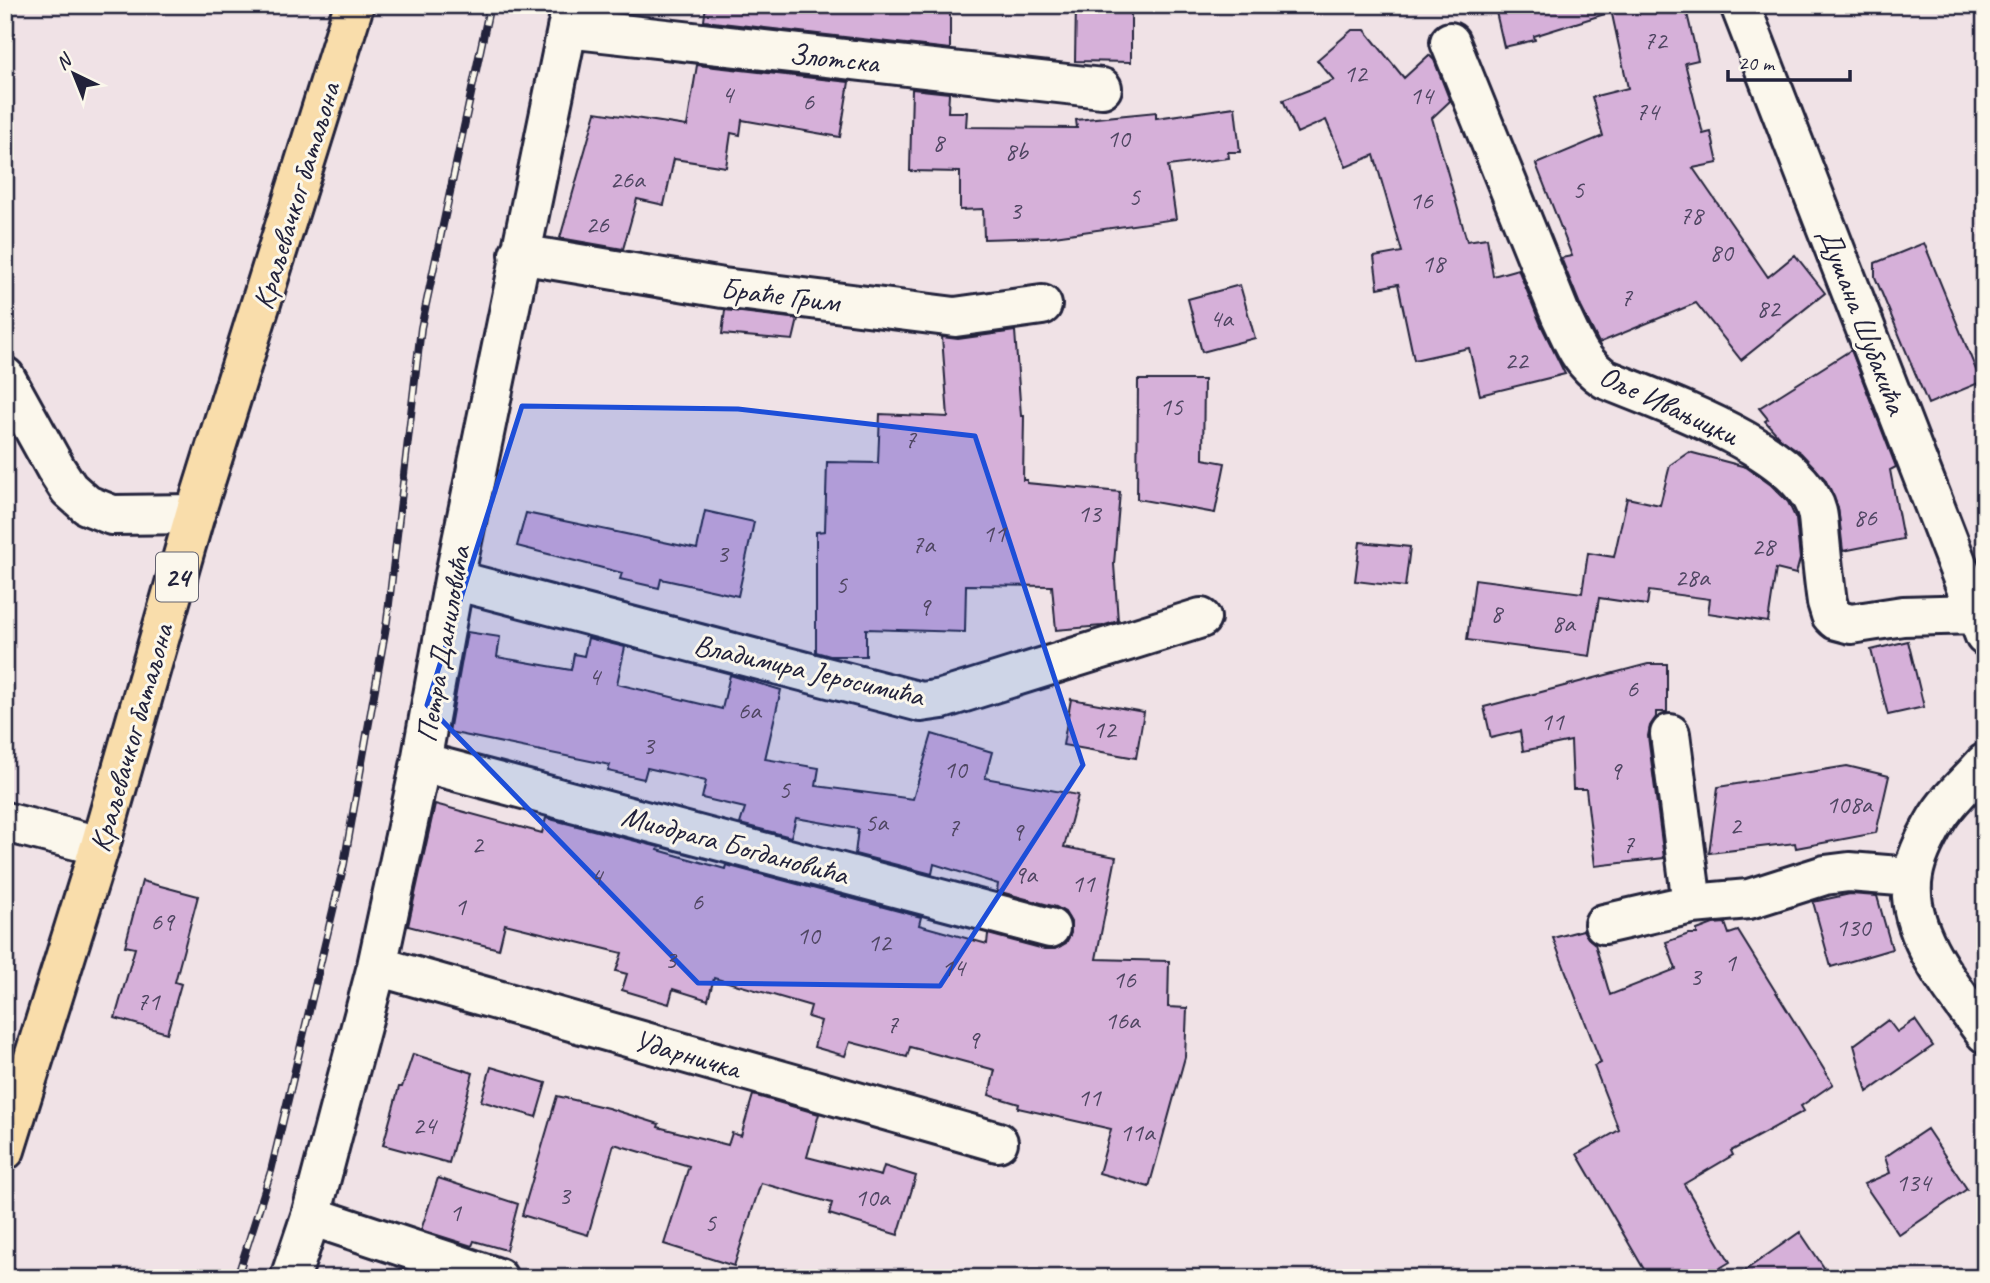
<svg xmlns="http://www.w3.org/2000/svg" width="1990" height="1283" font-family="Caveat,sans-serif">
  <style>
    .building { fill: #d6b0d9; stroke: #22223b; stroke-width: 2 }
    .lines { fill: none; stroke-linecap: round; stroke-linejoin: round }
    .minor-casing { stroke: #22223b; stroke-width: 44 }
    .major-casing { stroke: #22223b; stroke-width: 44 }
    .minor { stroke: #fbf7ec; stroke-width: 38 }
    .major { stroke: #f9ddab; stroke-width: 38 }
    .rail-casing { stroke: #22223b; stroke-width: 8 }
    .rail { stroke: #fbf7ec; stroke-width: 5; stroke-dasharray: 16; stroke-linecap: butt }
    .marked { fill: #1d4ed8; fill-opacity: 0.2; stroke: #1d4ed8; stroke-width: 5; stroke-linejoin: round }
    .labels { text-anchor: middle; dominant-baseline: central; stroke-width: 6; stroke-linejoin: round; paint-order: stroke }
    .number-label { font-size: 26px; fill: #4f4662 }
    .shield { fill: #fbf7ec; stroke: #636270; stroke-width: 2 }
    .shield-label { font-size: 28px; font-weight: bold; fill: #22223b }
    .street-label { font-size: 30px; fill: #22223b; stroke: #fbf7ec }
  </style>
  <rect width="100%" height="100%" fill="#f0e2e6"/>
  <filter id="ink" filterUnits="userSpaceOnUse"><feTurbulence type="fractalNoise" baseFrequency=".0143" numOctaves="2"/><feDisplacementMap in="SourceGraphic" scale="14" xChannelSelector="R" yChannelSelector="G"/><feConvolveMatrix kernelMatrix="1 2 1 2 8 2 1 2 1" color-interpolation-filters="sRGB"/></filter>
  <g filter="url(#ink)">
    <!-- building -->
    <path class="building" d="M706,5h244v44l-246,-28z
      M1076,5h55v57l-56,-1z
      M1521,5h85l2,8 -74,23 1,4 -31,7 -8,-35z
      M1610,5h75l13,55 -13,3 18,71 8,-2 7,31 -25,5 75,109 27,-22 30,38 -84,67 -45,-57 -97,40 -18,-36 -20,-49 11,-2 -36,-92 67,-28 -11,-39 36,-9z
      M1352,30h13l39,48 25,-23 5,5 16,41 -18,17 35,123 20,-3 6,38 25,-7 23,56 24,49 -85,21 -11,-47 -55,12 -16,-76 -20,4 -4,-31 28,-5 -28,-97 -28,12 -20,-47 -29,13 -14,-33 51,-20 -17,-20z
      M697,65l152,17 -9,55 -98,-17 -2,15 -9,-2 -5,34 -52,-8 -10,46 -27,-6 -14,50 -63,-11 36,-126 91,14z
      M912,89l37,4 -1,19h19l-1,15 111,1 -1,-8 80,-8v6l79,-11 5,45h-12l1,6 -61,8 8,53 -129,18 -63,2 -1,-30 -23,1v-38l-50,-1z
      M1924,243l57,139 -53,22 -53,-127v-14z
      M1240,285l15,53 -53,14 -14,-53z
      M725,310l73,9 -5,21 -71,-6z
      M1015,331l6,85h3l-1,64h4v3l93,9 -6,72 4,57 -16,5 -46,4 -4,-44 -86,-1 -1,47 -99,-3v27h-36l-14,-4v-120l9,-1 2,-69 51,1 2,-49 68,3 -6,-80 16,2z
      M1851,350l45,117 -6,3 13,69 -60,12 -5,-44 -13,-28 -24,-26 -21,-15 -15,-17 3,-2 -9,-11z
      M1138,380h66l-1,79 22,4 -10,50 -78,-14z
      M1689,452l57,15 25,18 17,17 8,17 4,40 -4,15 -20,-5 -8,53 -60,-9 2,-14 -61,-8 -2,14 -48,-7 -9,58 -123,-16 8,-61 107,14 6,-40 26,4 13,-59 33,7 10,-40z
      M705,511l49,11 -16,74 -77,-17 -2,9 -39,-9 2,-6 -105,-27 9,-33 171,36z
      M1360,542l50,5 -5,40 -50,-6z
      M467,632l33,5 -3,20 74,13 3,-16 10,2 4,-18 37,9 -8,37 105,25 8,-34 51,15 -16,69 54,9 -3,18 97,13 19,-65 60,18 -7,26 93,17 -14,52 52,10 -20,102 73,2 -1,46 19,1 -2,49 -36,130 -50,-14 12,-44 -93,-21 1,-4 -30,-9 6,-25 -85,-23 -3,10 -57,-15 -5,14 -31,-9 7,-26 -13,-4 3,-11 -97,-28 -6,22 -35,-11 -4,15 -47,-14 5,-16 -11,-3 6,-18 -117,-29 -6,25 -91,-23 27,-122 107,29 4,-15 113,29 -1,3 67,19 1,-4 195,52 -2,8 68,19 1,-10 56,15h11l11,-6 5,-10v-11l-6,-10 -9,-5 -59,-16 1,-7 -64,-20 -2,10 -77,-20 3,-25 -62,-11 -5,19 -51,-13 5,-16 -43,-10 4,-17 -59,-13 -3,11 -36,-8 2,-6 -161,-33z
      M1908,641l16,66 -36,8 -17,-65z
      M1648,664h19v48h-11v5l-6,9 -2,10 16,122 -69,8 -9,-77h-13l-2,-48 -48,10 -3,-20 -29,7 -7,-31z
      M1071,699l73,13 -8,46 -73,-13z
      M1847,766l42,10 -13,57 -80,15 -1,-5 -86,10 9,-66z
      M142,881l56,15 -23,86 6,2 -14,49 -52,-15 20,-70 -10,-2z
      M1850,894l27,2 15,53 -61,18 -18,-65z
      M1725,923l4,11 9,-3 95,153 -32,22 3,5 -73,40 2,4 -49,29 46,78 -27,16h-54l-72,-124 42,-24 -25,-64 7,-3 -48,-125 30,-8 5,8 7,6 15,51 66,-26 -10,-27 23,-8h8v-4l16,-6z
      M1888,1020l9,12 18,-12 18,26 -66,46 -13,-47z
      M413,1054l60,19 -24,90 -66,-18 16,-58h3z
      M491,1067l55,16 -10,34 -55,-16z
      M753,1095l66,19 -12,43 74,19 3,-10 32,10 -18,59 -69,-21 3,-11 -71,-20 -27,83 -70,-22 25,-78 -75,-22 -26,91 -66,-20 35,-119 51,12 51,16 -1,3 70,18 4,-12 9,3z
      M1927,1129l40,60 -68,46 -35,-51 26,-11 -5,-16z
      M438,1178l80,26 -12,46 -32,-9 -2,5 -51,-16z
      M1800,1232l31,46h-97z"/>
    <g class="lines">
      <defs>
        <path id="minor" d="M1740,5l245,631
          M567,28l535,60
          M1450,42l111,274c13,27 18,45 44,63 55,23 196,70 212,133 2,8 2,18 3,27 2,21 4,42 7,63l4,13 5,5 15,4 52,-8 74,-2
          M519,254l204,34 232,29 87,-12
          M5,377l51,92 13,20 18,16 25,10 83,-1
          M454,580l467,122 21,-3 259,-81
          M1670,734l22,170
          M421,762l629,166
          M1985,763c-16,19 -37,36 -49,57 -10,17 -20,36 -23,55 -10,56 41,115 72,158
          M5,822l95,24
          M1604,924l88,-20 57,-5 76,-24 24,-3 63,5
          M377,966l621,176
          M311,1216l187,62
          M290,1278l21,-62 66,-250 44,-204 33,-182 118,-575"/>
        <path id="major" d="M5,1150l95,-304 95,-332 159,-509"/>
      </defs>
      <!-- minor casing -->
      <use href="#minor" class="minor-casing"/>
      <!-- major casing -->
      <use href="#major" class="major-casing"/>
      <!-- minor -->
      <use href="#minor" class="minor"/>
      <!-- major -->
      <use href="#major" class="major"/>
      <defs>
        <path id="rail" d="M237,1278l34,-107 73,-307 43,-243 34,-293 69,-323"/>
      </defs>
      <!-- rail casing -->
      <use href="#rail" class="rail-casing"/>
      <!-- rail -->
      <use href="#rail" class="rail"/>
    </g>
  </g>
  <!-- marked area -->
  <path class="marked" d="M522,406l216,3 237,27 108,329 -143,221 -242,-3 -271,-278z"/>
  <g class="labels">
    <!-- number labels -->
    <g class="number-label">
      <text x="1655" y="40">72</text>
      <text x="1355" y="73">12</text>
      <text x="727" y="94">4</text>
      <text x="1421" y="95">14</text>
      <text x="808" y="101">6</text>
      <text x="1647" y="111">74</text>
      <text x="1118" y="138">10</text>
      <text x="938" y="142">8</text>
      <text x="1016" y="151">8b</text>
      <text x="627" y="179">26a</text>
      <text x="1578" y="189">5</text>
      <text x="1134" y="196">5</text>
      <text x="1421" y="200">16</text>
      <text x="1015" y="210">3</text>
      <text x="1691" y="215">78</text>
      <text x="597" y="224">26</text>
      <text x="1721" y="252">80</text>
      <text x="1433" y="263">18</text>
      <text x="1626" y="297">7</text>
      <text x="1768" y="308">82</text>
      <text x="1221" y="318">4a</text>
      <text x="1516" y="360">22</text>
      <text x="1171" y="406">15</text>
      <text x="910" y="439">7</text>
      <text x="1089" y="513">13</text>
      <text x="1865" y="517">86</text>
      <text x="994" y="533">11</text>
      <text x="923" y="544">7a</text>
      <text x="1763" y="546">28</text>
      <text x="722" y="553">3</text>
      <text x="1692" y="577">28a</text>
      <text x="841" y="584">5</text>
      <text x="924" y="606">9</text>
      <text x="1496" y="613">8</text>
      <text x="1563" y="623">8a</text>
      <text x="594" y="676">4</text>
      <text x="1632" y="688">6</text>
      <text x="749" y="710">6a</text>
      <text x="1552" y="721">11</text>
      <text x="1104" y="729">12</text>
      <text x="648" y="745">3</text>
      <text x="955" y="769">10</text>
      <text x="1615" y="770">9</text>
      <text x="784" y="789">5</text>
      <text x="1849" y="804">108a</text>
      <text x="876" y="822">5a</text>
      <text x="1735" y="825">2</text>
      <text x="953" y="827">7</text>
      <text x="1017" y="831">9</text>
      <text x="477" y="844">2</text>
      <text x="1628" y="844">7</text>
      <text x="1025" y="874">9a</text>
      <text x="596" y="876">4</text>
      <text x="1083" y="883">11</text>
      <text x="697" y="901">6</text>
      <text x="460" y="906">1</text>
      <text x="162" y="921">69</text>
      <text x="1853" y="927">130</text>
      <text x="808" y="935">10</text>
      <text x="879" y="942">12</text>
      <text x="670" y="959">3</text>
      <text x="1730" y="962">1</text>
      <text x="953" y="967">14</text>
      <text x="1695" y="976">3</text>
      <text x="1124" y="979">16</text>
      <text x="148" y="1001">71</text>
      <text x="1122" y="1020">16a</text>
      <text x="892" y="1024">7</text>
      <text x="973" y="1039">9</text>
      <text x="1089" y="1097">11</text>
      <text x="424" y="1125">24</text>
      <text x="1137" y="1132">11a</text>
      <text x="1913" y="1182">134</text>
      <text x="564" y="1195">3</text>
      <text x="872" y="1197">10a</text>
      <text x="455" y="1212">1</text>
      <text x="710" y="1222">5</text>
    </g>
    <!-- shield labels -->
    <rect class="shield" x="156" y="552.5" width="42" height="49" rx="5"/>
    <g class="shield-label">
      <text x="177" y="577">24</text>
    </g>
    <!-- street labels -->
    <g class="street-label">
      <text transform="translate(834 58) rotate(6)">Злотска</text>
      <text transform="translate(296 196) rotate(-73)">Краљевачког батаљона</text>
      <text transform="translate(780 295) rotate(7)">Браће Грим</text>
      <text transform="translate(1863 321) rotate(69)">Душана Шубакића</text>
      <text transform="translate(1669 405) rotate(25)">Оље Ивањицки</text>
      <text transform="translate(443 644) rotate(-80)">Петра Даниловића</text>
      <text transform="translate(809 670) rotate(13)">Владимира Јеросимића</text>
      <text transform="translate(131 738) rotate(-74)">Краљевачког батаљона</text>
      <text transform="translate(735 845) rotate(15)">Миодрага Богдановића</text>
      <text transform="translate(687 1054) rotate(16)">Ударничка</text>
    </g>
  </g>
  <!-- margin -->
  <rect width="1990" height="1283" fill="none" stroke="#fbf7ec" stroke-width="28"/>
  <rect x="14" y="14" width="1962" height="1255" fill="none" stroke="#22223b" stroke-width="2.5" filter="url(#ink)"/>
  <!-- north arrow -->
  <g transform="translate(74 74) rotate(317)" stroke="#fbf7ec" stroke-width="5" paint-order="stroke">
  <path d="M0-5L12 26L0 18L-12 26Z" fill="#22223b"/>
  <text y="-10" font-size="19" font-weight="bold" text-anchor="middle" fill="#22223b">N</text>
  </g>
  <!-- scale -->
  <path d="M1728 70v10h122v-10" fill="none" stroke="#22223b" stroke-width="3.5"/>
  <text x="1738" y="70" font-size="21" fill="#22223b" stroke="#fbf7ec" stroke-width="5" paint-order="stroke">20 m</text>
</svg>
